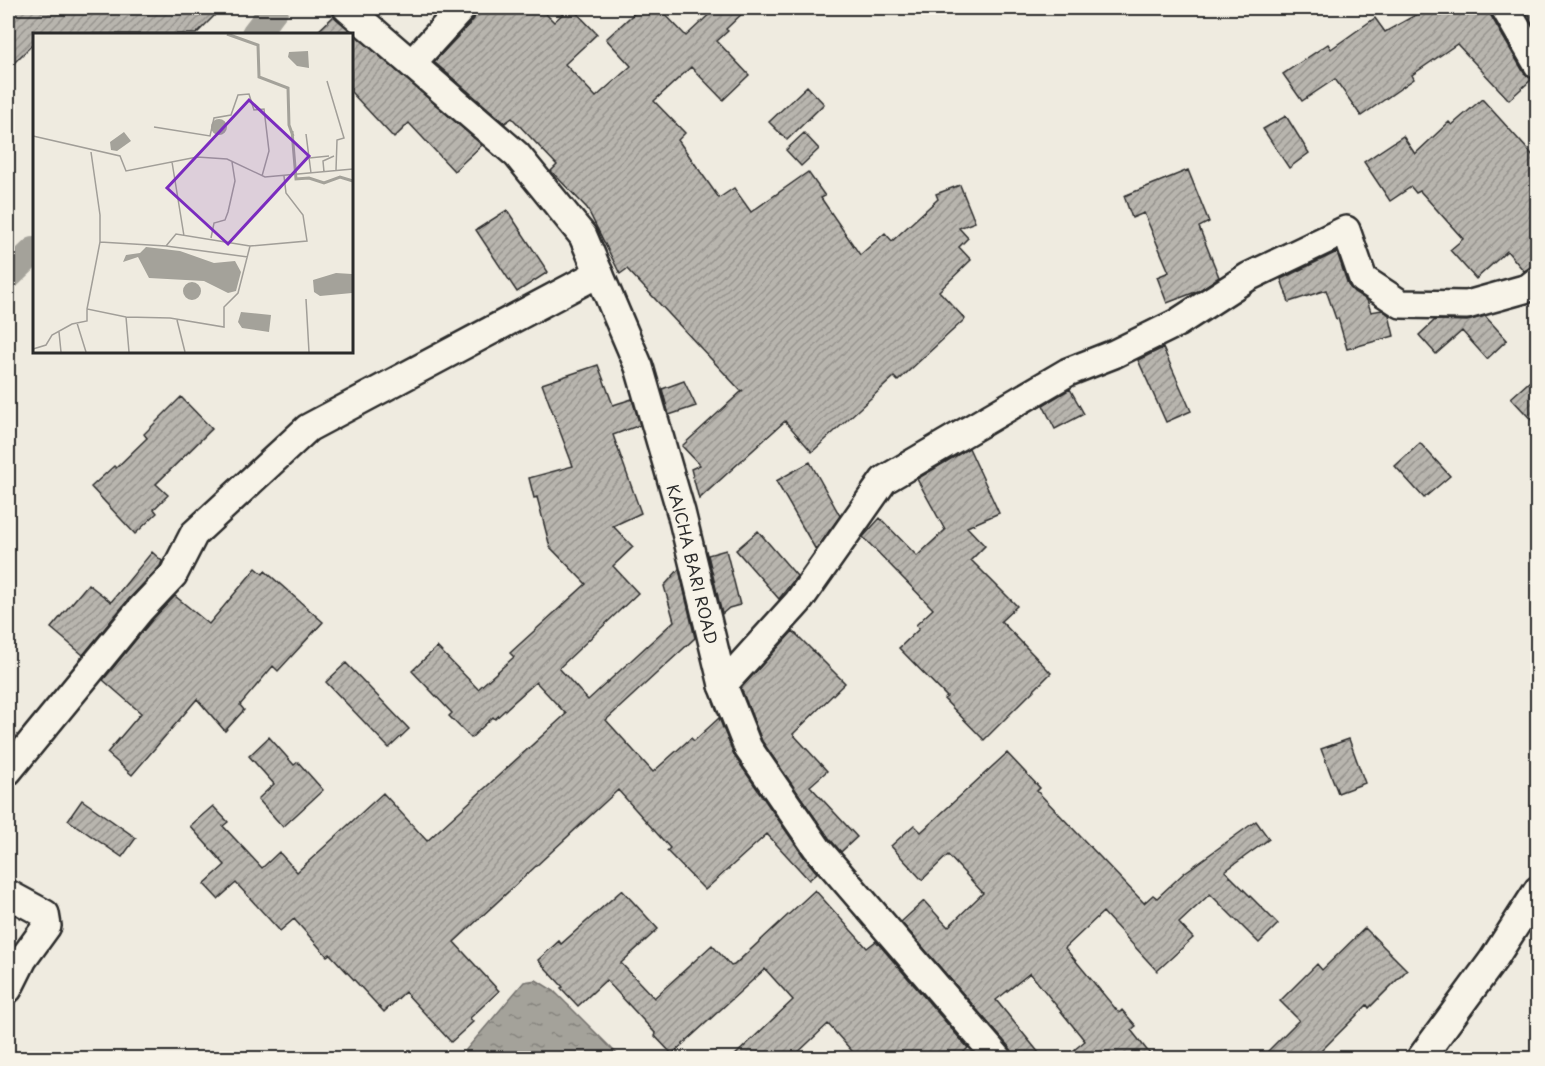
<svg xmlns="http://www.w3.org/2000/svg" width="1545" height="1066" font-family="'Playpen Sans',sans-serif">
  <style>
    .water { fill: url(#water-ripples); stroke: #74726e; stroke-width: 1.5 }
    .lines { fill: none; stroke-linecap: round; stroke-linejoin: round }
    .canal { stroke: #a4a29a; stroke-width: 28 }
    .building { fill: url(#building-hatch); stroke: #2b2b2b; stroke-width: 1.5 }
    .street-casing { stroke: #2b2b2b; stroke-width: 32 }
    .street { stroke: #f7f3e8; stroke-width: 27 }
    .labels { text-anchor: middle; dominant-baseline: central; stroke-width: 5; stroke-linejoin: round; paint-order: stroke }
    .street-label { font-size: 16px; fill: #2b2b2b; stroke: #f7f3e8 }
    .inset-river { fill: none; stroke: #a4a29a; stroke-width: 3 }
    .inset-road { fill: none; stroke: #a19e98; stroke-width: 1.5 }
    .view { fill: #7b2cbf; fill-opacity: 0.15; stroke: #7b2cbf; stroke-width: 3 }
    .inset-edge { fill: none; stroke: #2b2b2b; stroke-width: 3 }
  </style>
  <defs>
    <pattern id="water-ripples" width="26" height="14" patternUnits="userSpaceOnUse" patternTransform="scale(1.5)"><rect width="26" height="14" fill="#a4a29a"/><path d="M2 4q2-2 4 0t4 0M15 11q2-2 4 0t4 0" fill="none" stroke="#86847e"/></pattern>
    <pattern id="building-hatch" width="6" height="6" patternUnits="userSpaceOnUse" patternTransform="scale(1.5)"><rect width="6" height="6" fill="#b8b5ae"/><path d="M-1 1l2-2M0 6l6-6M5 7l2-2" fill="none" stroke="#96938e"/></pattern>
  </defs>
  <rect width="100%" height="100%" fill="#efebe0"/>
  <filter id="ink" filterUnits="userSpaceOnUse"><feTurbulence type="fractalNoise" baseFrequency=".0167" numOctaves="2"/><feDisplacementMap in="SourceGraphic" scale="12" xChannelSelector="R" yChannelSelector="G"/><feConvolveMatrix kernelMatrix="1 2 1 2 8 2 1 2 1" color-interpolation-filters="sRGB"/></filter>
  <g filter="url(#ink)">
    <!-- water -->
    <path class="water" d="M536,980l18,11 67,67h-162l65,-76z"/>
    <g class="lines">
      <!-- canal -->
      <path class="canal" d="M255,34l20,-26
        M8,276l26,-25"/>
    </g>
    <!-- building -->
    <path class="building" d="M8,8h214l-26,26h-162v9l-26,26z
      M477,8h63l14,14 15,-14h3l25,26 -32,30 31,33 35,-31 -25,-27 34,-31h19l27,28 30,-28h32l-22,21 2,2 -11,10 32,34 -26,25 -32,-33 -37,34 31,32 -7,7 41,58 15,-10 17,24 57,-40 17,24 -4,2 39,57 25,-22 7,8 46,-42 -2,-5 24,-9 15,37 -16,6 9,10 -9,9 12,13 -32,31 26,28 -67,62 -4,-4 -82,75 -27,-31 -86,78 -8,-30 9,-4 -18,-19 61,-56 -2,1 -114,-122 -7,5 -33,-66 -36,-37 6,-6 -45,-47 -7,5 -71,-61 40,-43z
      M1428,8h61l2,8 33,57 8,6 -23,21 -52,-56 -45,31 2,4 -53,37 -26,-37 -33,22 -19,-27 45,-30 3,5 44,-31 10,14z
      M1523,8h15v25z
      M334,16l148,129 -28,26 -45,-48 -15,15 -43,-46v-58h-36z
      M807,86l17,18 -37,36 -18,-18z
      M1482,99l56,62v104l-14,6 -17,-20 -31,28 -26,-29 13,-11 -43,-48 -4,2 -5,-6 -21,14 -26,-39 39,-26 12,18 34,-32 3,3z
      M1286,116l23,37 -20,15 -26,-39z
      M804,133l15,16 -18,17 -15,-16z
      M1188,170l21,52 -10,5 20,50 -21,14 -31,12 -10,-26 12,-5 -25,-59 -12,5 -8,-22z
      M507,210l41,62 -31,20 -41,-62z
      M1337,252l11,33 6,7 13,8 4,12 11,-2 7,5 5,21 -47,13 -9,-31 -2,1 -10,-29 -37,12 -8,-23z
      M1485,316l22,24 -20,19 -25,-28 -26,23 -17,-19 16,-15 32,1z
      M1163,348l28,63 -25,11 -28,-62z
      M598,365l15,40 19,-6 8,26 -27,10 28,78 -28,13 20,21 -20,19 25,27 -79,75 29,32 86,-79 -10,-35 15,-17 16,69 -89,82 47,52 38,-34 3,3 25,-23 16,39 69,100 13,16 -8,7 -42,-46 -62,56 -38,-39 3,-3 -52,-58 -164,152 45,49 -29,27 3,4 -22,20 -46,-50 -21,20 -54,-58 -3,2 -33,-37 -14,12 -44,-48 -18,16 -14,-15 21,-19 -35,-39 23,-20 15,16 -5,4 39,42 17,-16 18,20 86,-79 44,48 139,-127 -30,-32 -41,37 -2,-2 -22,21 -22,-22 3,-3 -40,-42 25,-24 41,42 36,-32 -4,-4 76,-69 -36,-37 -13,-50 -3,1 -5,-20 44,-12 -31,-82z
      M1538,374v53l-27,-29z
      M684,381l12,25 -27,9 -7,-26z
      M1070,389l14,25 -29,15 -12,-24z
      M181,397l31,32 -56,55 12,11 -14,14 3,4 -22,21 -44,-47 23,-21 2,2 31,-30 -3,-4z
      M1420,443l30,33 -26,22 -29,-32z
      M969,448l30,65 -32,14 18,19 -14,14 46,46 -16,15 50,52 -67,67 -40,-41 3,-2 -48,-49 20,-19 -3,-4 17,-16 -70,-72 17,-19 37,38 28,-26 -28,-51z
      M810,462l30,54 -24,34 -40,-69z
      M758,531l39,45 -18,23 -43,-49z
      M726,550l14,55 -11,3 -7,6 -14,-59z
      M152,552l10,9 -2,5 -32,34 -45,55 -32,-27 37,-44 23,18z
      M256,568l7,6 2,-3 58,51 -45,49 -5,-5 -33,39 4,5 -19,21 -28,-32 -65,76 -25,-22 34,-40 -38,-33 49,-60 23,-24 34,28z
      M793,631l52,52 -52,51 34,37 -17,15 47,51 -16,15 -12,-14 -67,-97 -21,-53z
      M346,663l63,66 -20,19 -63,-66z
      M269,737l25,28 4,-3 25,28 -40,37 -25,-28 16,-15 -25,-28z
      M1349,739l16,44 -27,10 -17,-44z
      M1007,753l33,35 -3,3 107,112 9,-8 4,3 27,-25 72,-52 13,18 -44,32 53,53 -19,19 -49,-49 -31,29 14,15 -36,33 -54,-59 -38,36 54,65 3,-3 14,16 -5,4 23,29h-91l22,-18 -55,-68 -34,27 43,53 -7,6h-15l-7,-11 -109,-126 23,-21 24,26 35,-34 -35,-38 -26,25 -31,-34 23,-21 7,7z
      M82,800l54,38 -14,19 -54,-37z
      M622,890l36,39 -37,34 33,35 58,-53 19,21 3,-1 81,-75 52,58 9,-7 92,107 -11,11h-98l-31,-35 -37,35h-60l62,-59 -28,-31 -93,85 -17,-18 1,-2 -50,-54 -28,26 -17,-18 2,-1 -25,-27 21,-19 2,3z
      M1365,928l42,42 -38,38 -2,-3 -54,54h-53l39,-39 -19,-19 37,-37 5,6z"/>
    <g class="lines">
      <defs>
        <g id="street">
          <path id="s1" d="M347,8l170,147 66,81 56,131 42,145 42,173 25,63 69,100 181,210"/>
          <path d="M1505,8l33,57"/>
          <path d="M412,63l50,-55"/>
          <path d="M723,685l75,-83 86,-122 184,-108 46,-18 63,-31 71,-46 98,-47 17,49 38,25 66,1 61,-17 10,-8"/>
          <path d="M8,771l132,-161 33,-35 21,-41 114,-106 291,-155"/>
          <path d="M8,894l37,20 2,12 -24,33 -15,30"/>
          <path d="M1421,1058l72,-98 45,-70"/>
        </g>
      </defs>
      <!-- street casing -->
      <use href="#street" class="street-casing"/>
      <!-- street -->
      <use href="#street" class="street"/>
    </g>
  </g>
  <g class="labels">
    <!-- street labels -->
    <g class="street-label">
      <text stroke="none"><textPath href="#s1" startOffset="676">KAICHA BARI ROAD</textPath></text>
    </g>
  </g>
  <!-- overview -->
  <g transform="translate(33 33)">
    <rect width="320" height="320" fill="#efebe0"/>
    <path d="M275,18l1,17 -12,-2 -9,-9 1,-5zM178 94a8 8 0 1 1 16 0a8 8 0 1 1-16 0ZM91,99l7,9 -14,10 -6,-1 -1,-8zM113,214l34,4 34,12 21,-2 6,11 -5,19 -8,2 -24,-12 -55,-3 -11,-21 -15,5 3,-7 14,-2zM303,240l16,1v19l-32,3 -6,-4 -1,-12zM150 258a9 9 0 1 1 18 0a9 9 0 1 1-18 0ZM208,279l30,3 -2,17 -27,-4 -4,-6z" fill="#a4a29a"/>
    <path class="inset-river" d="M194,1l31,11 1,32 29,11 1,37 4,11M259,98l4,48 13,-1 15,5 16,-6 13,4"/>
    <path class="inset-road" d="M294,48l17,57 -7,2 -1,30M121,94l56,9 4,-18 17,-3 7,-20 11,-1 5,16 10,-1 5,42 -7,25M273,101l5,39M0,103l87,20 6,15 71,-14 30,2 38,18 88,-8M58,119l9,63v27l-13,67 39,8 44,1 54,9v-20l14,-14 12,-47 57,-5 -4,-26 -17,-22 -2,-17M276,125l20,-2M139,129l12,74M291,139l-1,-11 11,-5M178,205l3,-15 11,-3 3,-8 7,-31 -3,-19M67,209l66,4 82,11M133,213l10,-12 74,12M273,266l3,53M93,284l3,35M144,287l8,32M44,290l9,29M26,299l2,20M0,316l13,-4 6,-10 20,-11 15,-3v-12"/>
    <path class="view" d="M216,67l60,56 -81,88 -61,-56z"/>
    <rect width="320" height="320" class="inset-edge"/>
  </g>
  <!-- margin -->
  <rect width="1545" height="1066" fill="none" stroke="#f7f3e8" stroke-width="30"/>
  <rect x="15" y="15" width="1515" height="1036" fill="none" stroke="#2b2b2b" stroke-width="2" filter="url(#ink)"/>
</svg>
